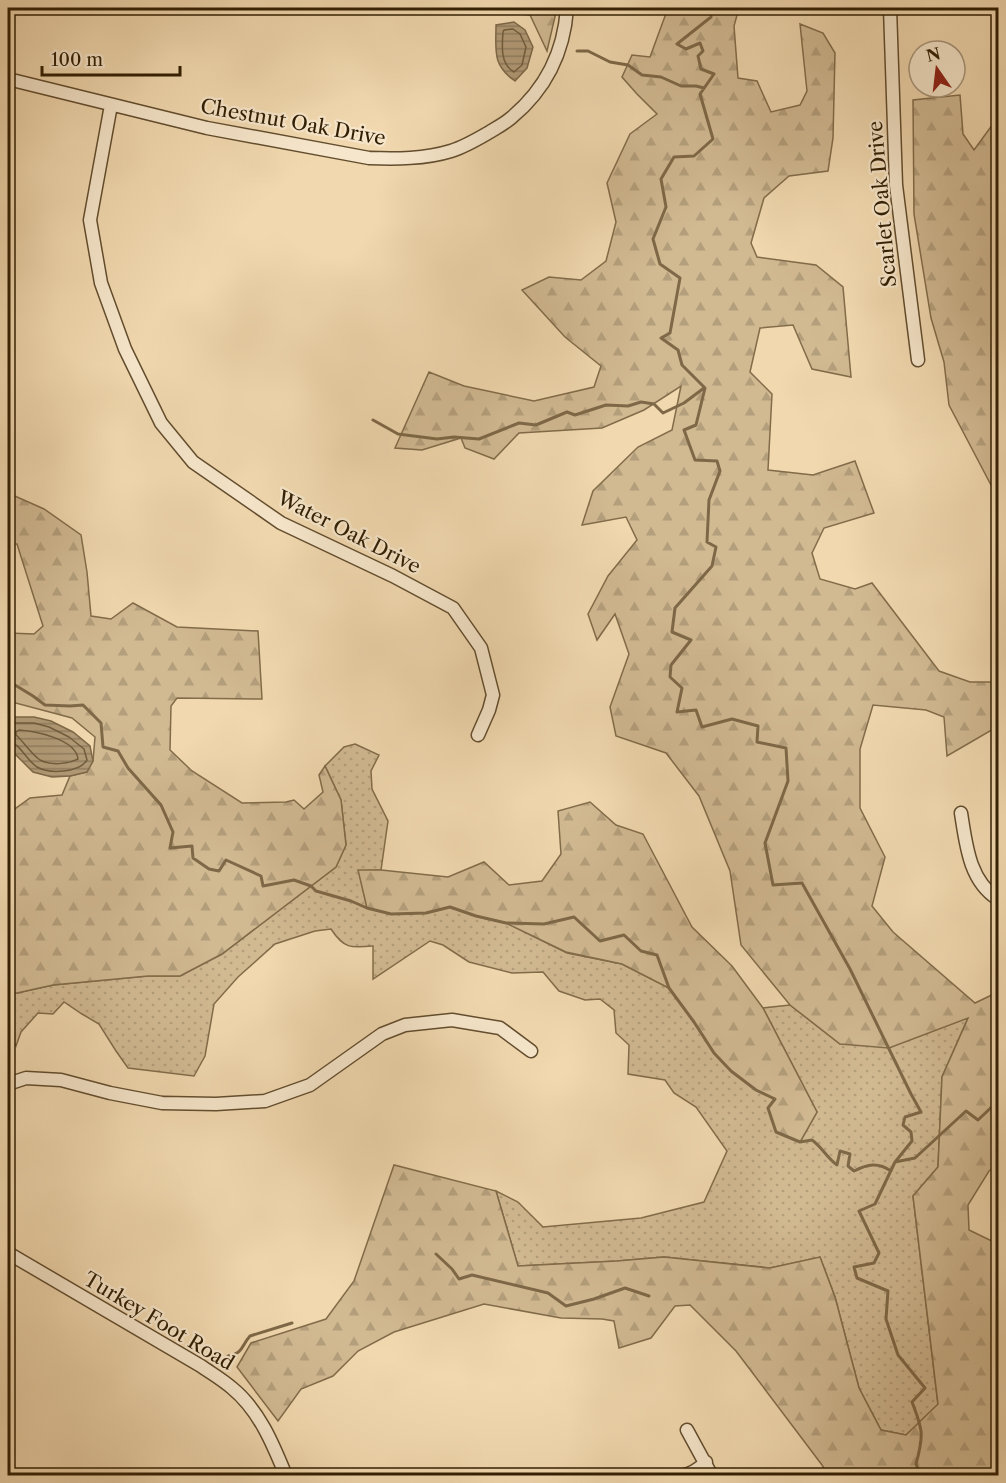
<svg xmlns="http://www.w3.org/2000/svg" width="1006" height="1483" font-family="'Libre Caslon Text',serif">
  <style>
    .grass { fill: url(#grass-dots); stroke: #826c4a; stroke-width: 1.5 }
    .forest { fill: url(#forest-firs); stroke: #826c4a; stroke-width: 1.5 }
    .water { fill: url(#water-rules); stroke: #7e6847; stroke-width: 1.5 }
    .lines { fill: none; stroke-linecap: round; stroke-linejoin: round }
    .shore { stroke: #715c3c; stroke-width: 1.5 }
    .stream { stroke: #7e6847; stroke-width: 3 }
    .minor-casing { stroke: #624d2e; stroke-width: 15 }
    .minor { stroke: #f6e6cb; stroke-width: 12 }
    .labels { text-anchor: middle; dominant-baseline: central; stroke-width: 4.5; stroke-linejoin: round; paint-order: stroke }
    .street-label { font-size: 20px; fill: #321f03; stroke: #f6e6cb }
  </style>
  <defs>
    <pattern id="grass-dots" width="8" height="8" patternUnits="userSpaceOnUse" patternTransform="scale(1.5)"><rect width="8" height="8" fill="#d1b992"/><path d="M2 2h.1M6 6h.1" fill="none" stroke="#b49f7c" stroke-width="1.8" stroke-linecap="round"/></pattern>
    <pattern id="forest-firs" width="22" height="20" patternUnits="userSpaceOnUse" patternTransform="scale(1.5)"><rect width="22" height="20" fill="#d1b992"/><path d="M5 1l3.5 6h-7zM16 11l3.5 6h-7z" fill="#b49f7c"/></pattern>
    <pattern id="water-rules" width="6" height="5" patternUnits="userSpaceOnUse" patternTransform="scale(1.5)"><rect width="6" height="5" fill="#b09975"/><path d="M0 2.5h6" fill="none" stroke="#907c5e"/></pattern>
  </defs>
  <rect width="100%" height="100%" fill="#f1d8af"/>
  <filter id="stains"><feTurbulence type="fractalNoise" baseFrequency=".00333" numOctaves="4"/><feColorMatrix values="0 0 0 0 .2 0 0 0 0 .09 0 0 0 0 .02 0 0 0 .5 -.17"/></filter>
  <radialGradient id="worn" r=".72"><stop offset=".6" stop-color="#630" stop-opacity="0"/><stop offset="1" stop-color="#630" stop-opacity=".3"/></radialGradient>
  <!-- grass -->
  <path class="grass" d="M355,744l24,11 -8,16 1,18 16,32 -7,49 -22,1 8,37 24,6 35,-1 24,-6 26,9 30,7 61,30 55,11 47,24 25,34 20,31 17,18 25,19 19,9 -7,9 8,24 24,10 17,-30 -54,-104 27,-3 50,39 128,-26 -26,59 -4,90 -25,29 25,209 -32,30 -25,-5 -22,-42 -24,-91 -15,-40 -50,11 -106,-11 -47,4 -99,5 -22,-75 22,11 25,25 98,-9 63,-16 23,-51 -31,-44 -22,-14 -9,-13 -37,-6 1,-29 -13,-12 -2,-23 -14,-11 -15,1 -26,-9 -16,-19 -31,1 -43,-11 -26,-17 -13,-4 -57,38v-33c-22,2 -29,3 -42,-17l-16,2 -40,13 -37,33 -24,27 -9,52 -11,20 -66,-8 -12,-17 -17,-27 -17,-10 -18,-12 -11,12 -15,-1 -17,19 -5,14 -8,-13v-38l45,-10 95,-9h32l42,-22 114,-87 10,-22 -5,-45 -16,-34 19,-19z"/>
  <!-- forest -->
  <path class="forest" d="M464,8h93l-10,43 -17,-36z
    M668,8h71l-5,18 4,52 19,3 14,31 29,-7 7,-14 -7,-67 23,9 12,20 -2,85 -5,33 -39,5 -25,22 -13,45 6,14 59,8 27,22 8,90 -39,-8 -19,-44 -33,3 -10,44 22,22 -4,76 45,5 42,-14 19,52 -50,15 -12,25 8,26 35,10 17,-6 67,88 31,11h28v46h-3l-48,28 -3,-39 -18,-7 -53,-5 -13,44v59l25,49 -13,49 21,26 82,71 23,-11v173l-9,6 -21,34 1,25 29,14v231h-170l-6,-10 -86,-114 -46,-46 -15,1 -24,32 -32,10 -5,-27 -12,-2 -41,-1 -77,-14 -90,28 -36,19 -25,25 -32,13 -23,32 -41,-54 14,-24 75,-24 28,-38 40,-116 102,26 22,75 99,-5 47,-4 106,11 50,-11 15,40 24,91 22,42 25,5 32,-31 -25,-208 25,-29 4,-90 26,-59 -79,30 -49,-4 -50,-39 -49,-60 -11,-74 -31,-75 -33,-43 -50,-17 -6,-29 19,-53 -14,-40 -18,26 -9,-26 20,-38 29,-36 -11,-23 -44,8 11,-34 45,-44 34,-17 9,-44 -37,24 -42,18 -83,5 -25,26 -29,-11 -4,-10 -39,12 -27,-2 34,-76 35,14 70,15 60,-14 7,-21 -36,-29 -43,-47 27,-13 32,3 25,-19 10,-39 -9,-39 23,-49 27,-20 -20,-20 -15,-17 10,-22 18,2z
    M960,95l3,39 11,16 24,-33v386l-6,-16 -43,-82 -5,-43 -13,-44 -17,-104 -1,-114z
    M8,493l36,16 37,26 6,37 4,44 20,3 22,-16 44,24 81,4 4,68 -85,-1 -6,8 -1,44 22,21 50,32 44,-1 8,-2 10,9 19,-17 -4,-17 6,-9 16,34 5,45 -10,22 -114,87 -42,22h-32l-95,9 -45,10v-181l22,-16 32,-3 8,-19 16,-4 7,-11 2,-24 -23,-19 -64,-17v-68l26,1 9,-8 -26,-82h-9z
    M590,802l26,23 27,9 49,93 40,39 31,42 54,104 -17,30 -24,-10 -8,-24 6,-9 -18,-9 -25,-19 -17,-18 -20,-31 -25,-34 -47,-24 -56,-12 -60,-29 -30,-7 -26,-9 -24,6 -35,1 -24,-6 -9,-38h23l67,7 36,-15 25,23 33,-4 19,-27 -3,-43z"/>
  <!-- water -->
  <path class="water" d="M514,22l11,8 8,17 -6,21 -12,13c-23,-16 -19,-30 -19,-56z
    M10,717h24l17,4 22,11 17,14 3,15 -6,11 -17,4 -18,1 -19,-5 -22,-22 -3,-7v-25z"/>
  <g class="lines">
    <!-- shore -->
    <path class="shore" d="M513,29l7,5 6,13 -4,18 -8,7c-14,-8 -12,-26 -11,-40l1,-2z
      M8,723h26l15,4 20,10 15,12 3,11c-8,13 -38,14 -50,7 -11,-7 -17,-24 -29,-26
      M19,730c16,1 57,9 59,29 -10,5 -27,7 -38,1 -9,-6 -16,-18 -24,-25v-3z"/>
    <!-- stream -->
    <path class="stream" d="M711,8v9l-34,27 9,5 14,-6 3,8 -5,5 3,13 13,5 -14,20 13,45 -19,17 -20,1 -13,22 5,28 -13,32 7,25 20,14 -10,55 -9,5 17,12 4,15 23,23 -9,37 -12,5 11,30 22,1 3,10 -11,29 -2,42 9,5 -4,19 -37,42 -3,24 19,8 -20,25 -1,12 12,11 -5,24 19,-2 6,17 30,-8 26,7 -1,16 29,6 2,33 -23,62 8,42 29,-2 48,86 61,125 10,18 -16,5 -2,8 8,7 1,9 -17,21
      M577,51h11l22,11 18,3 14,10 19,2 20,9h15l8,2
      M373,420l25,14 39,5 17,-2 25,2 40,-16 17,2 31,-13 8,3 31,-10 22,1 13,-4 13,2 9,9 21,-10 20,-15
      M8,684l7,1 18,11 12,9 25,1 13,-1 18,18 2,24 15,4 10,17 33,37 12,27 -3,16 22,-2 1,12 16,11 10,2 7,-11 35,16 2,10 31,-6 17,6 5,5 35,10 16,7 24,6 35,-1 24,-6 26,9 30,7 38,1 30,-7 26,24 24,-6 17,16 16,4 12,33 25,34 20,31 17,18 25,19 19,9 -7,9 8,24 24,10 12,-2c10,7 15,18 25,25l3,-14 10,3 -2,12 6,5c14,-7 24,-9 37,0
      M998,1075l-4,4 4,16
      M436,1254l16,15 7,10 13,-4 76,18 18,13 28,-7 31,-11 24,8
      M228,1356c16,-3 13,-10 22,-20l42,-13
      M921,1476l-5,-12c8,-29 7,-34 -4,-62l13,-14 -27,-33 -12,-36 2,-28 -31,-13 -3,-11 20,-4 5,-10 -20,-42 16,-7 20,-42 20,-4 51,-47 12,9 20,-19"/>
    <defs>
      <path id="minor" d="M890,8l6,177 22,175
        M8,79l199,49 162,30c27,1 56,1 82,-7 13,-4 25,-11 37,-18 8,-5 16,-9 23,-15 35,-29 53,-65 56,-110
        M111,105l-21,115 11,63 24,66 36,74 32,39 88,61 112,53 60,32 28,40 12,47 -4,15 -11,25
        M961,813c5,31 8,68 37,86
        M8,1084l18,-6 35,2 49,13 52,10 54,1 49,-3 45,-16 72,-51 23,-9 47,-5 48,8 31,23
        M8,1253l193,113c10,7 22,14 31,22 27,22 41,56 54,88
        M687,1430l25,46
        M681,1476c10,-2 18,-7 25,-14"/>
    </defs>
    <!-- minor casing -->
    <use href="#minor" class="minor-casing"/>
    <!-- minor -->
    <use href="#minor" class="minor"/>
  </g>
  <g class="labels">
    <!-- street labels -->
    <g class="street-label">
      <text transform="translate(293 122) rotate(10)">Chestnut Oak Drive</text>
      <text transform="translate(882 204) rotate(-95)">Scarlet Oak Drive</text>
      <text transform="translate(349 532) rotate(27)">Water Oak Drive</text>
      <text transform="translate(159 1321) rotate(31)">Turkey Foot Road</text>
    </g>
  </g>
  <!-- margin -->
  <rect width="1006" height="1483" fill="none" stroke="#f1d8af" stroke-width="30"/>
  <rect x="9" y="9" width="988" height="1465" fill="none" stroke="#321f03" stroke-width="3"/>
  <rect x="15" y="15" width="976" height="1453" fill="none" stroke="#321f03" stroke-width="1.5"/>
  <!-- north arrow -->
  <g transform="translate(937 69) rotate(346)"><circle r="28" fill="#f6e6cb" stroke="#a8967b" stroke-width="1.5"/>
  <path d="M0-4.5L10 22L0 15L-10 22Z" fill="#8f2418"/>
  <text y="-9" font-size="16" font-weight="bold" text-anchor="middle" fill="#321f03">N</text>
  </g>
  <!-- scale -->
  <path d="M42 66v9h138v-9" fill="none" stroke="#321f03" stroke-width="3"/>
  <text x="51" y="66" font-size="18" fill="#321f03" stroke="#f6e6cb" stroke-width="4.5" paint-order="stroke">100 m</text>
  <rect width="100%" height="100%" filter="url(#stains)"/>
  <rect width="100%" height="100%" fill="url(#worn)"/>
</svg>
